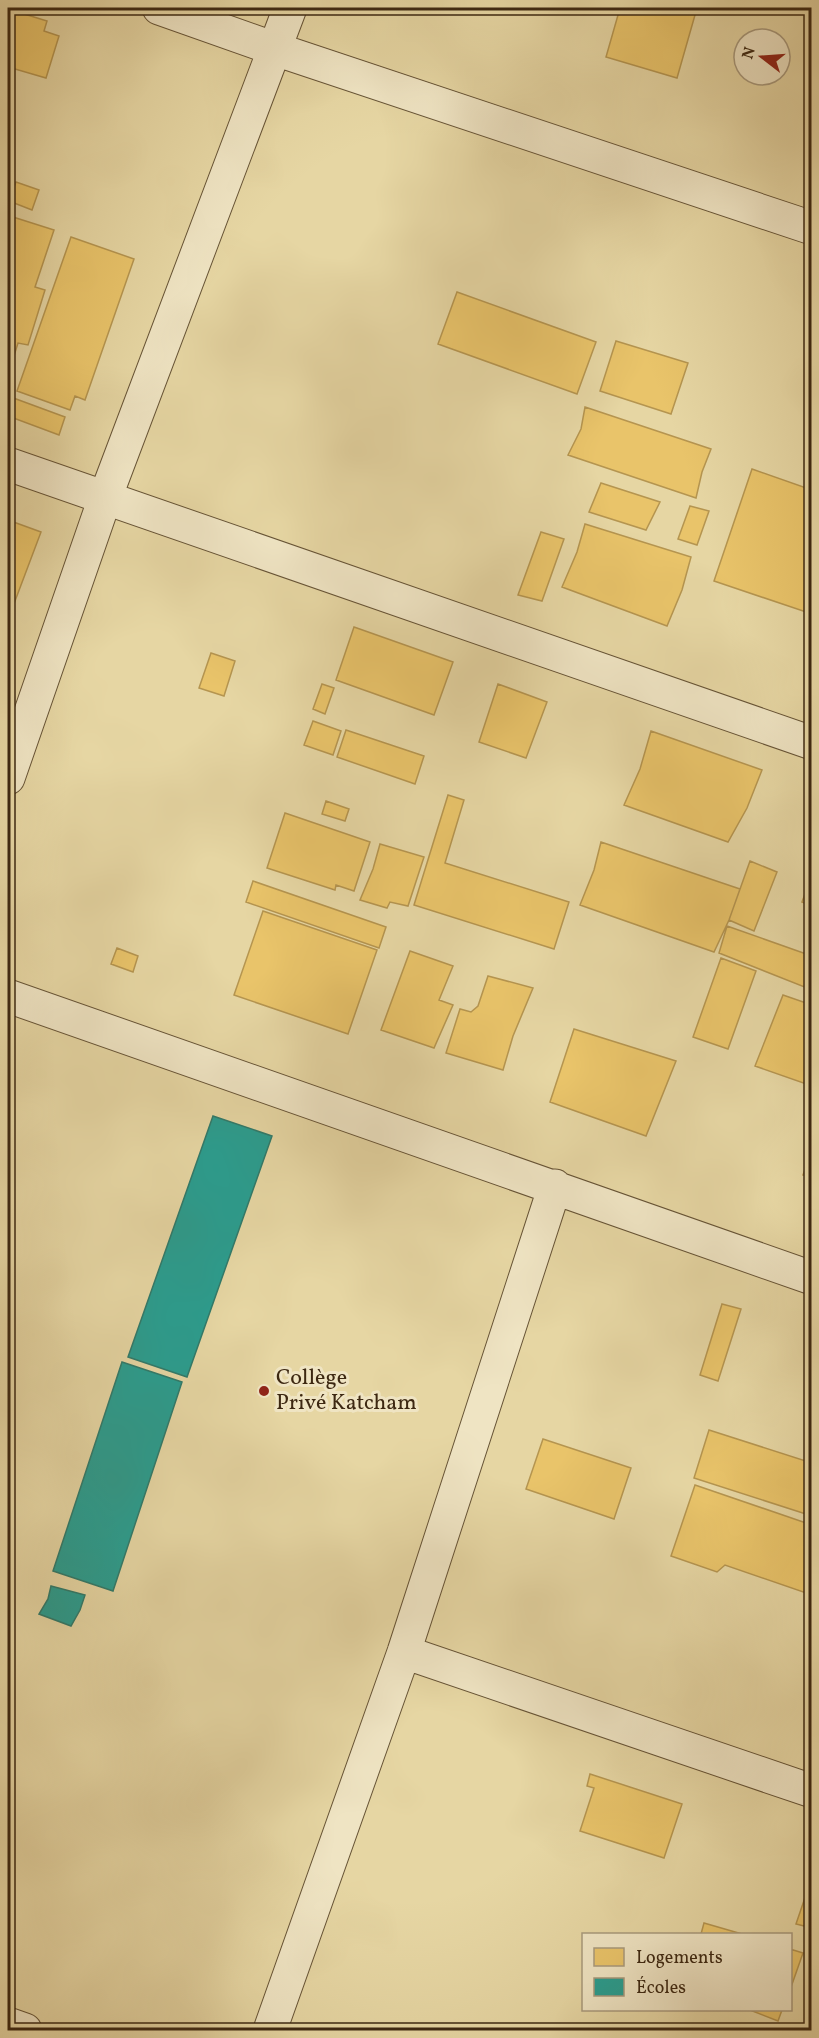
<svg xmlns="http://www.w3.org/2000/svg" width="819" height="2038" font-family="Vollkorn,serif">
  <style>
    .homes { fill: #e9c46a; stroke: #b59550; stroke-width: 1.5 }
    .schools { fill: #2a9d8f; stroke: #307a6a; stroke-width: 1.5 }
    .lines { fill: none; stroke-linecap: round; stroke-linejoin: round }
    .minor-casing { stroke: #675436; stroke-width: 35 }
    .minor { stroke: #efe4c3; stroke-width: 33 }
    .poi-dot { fill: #8f2418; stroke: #efe4c3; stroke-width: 2 }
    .labels { text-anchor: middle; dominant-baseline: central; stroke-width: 6; stroke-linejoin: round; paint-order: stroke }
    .poi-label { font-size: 22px; fill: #3d2812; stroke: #efe4c3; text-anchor: start }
  </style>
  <rect width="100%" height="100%" fill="#e6d6a3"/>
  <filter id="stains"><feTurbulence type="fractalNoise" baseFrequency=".00333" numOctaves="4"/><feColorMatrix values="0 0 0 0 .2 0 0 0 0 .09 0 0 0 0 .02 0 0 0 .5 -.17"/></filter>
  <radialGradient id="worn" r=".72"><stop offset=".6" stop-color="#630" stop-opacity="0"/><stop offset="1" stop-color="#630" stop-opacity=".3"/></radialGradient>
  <!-- homes -->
  <path class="homes" d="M620,8h77l-20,70 -71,-21z
    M8,9l39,12 -3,10 15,5 -13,42 -38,-11z
    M16,182l23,8 -7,20 -23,-9z
    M13,217l41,13 -19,57 10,3 -17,55 -10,-2 -10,32v-141z
    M71,237l63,22 -49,141 -10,-4 -5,14 -53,-19z
    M457,292l139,50 -19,52 -139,-50z
    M616,341l72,22 -17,51 -71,-23z
    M8,396l57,21 -6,18 -51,-19z
    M585,407l126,42 -9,23 -6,26 -128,-43 13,-26z
    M752,469l60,21v124l-98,-33z
    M601,483l59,19 -14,28 -57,-18z
    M690,506l19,5 -12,34 -19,-6z
    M8,520l33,12 -29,77 -4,-2z
    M585,524l106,33 -9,33 -15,36 -105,-39 15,-35z
    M541,532l23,7 -22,62 -24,-6z
    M354,627l99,35 -19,53 -98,-35z
    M211,653l24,8 -11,35 -25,-8z
    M322,684l12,4 -9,26 -12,-5z
    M498,684l49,18 -21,56 -47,-16z
    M313,721l28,10 -8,24 -29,-10z
    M346,730l78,26 -9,28 -78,-27z
    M651,731l111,39 -15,38 -19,34 -104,-37 16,-36z
    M448,795l16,5 -19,63 124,39 -15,47 -140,-44z
    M326,801l23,8 -4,12 -23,-7z
    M285,813l85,29 -16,49 -18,-6 -1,5 -68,-22z
    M601,842l139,47 -11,31 -15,32 -134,-47 14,-35z
    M380,844l44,13 -16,49 -18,-4 -3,6 -27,-8 13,-31z
    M750,861l27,11 -23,59 -25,-11z
    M812,875v31l-10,-4z
    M253,881l133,46 -7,21 -133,-46z
    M263,911l114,39 -29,84 -114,-39z
    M727,926l85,30v34l-93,-37z
    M117,948l21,8 -5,16 -22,-8z
    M410,951l43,15 -14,34 14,5 -19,43 -53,-18z
    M721,958l35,13 -28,78 -35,-12z
    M488,976l45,12 -20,48 -10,34 -57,-17 14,-44 11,3 7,-6z
    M783,995l29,10v81l-57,-20z
    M574,1029l102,32 -30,75 -96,-34z
    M812,1151v26l-9,-2z
    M722,1304l19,5 -23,72 -18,-6z
    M709,1430l103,33v53l-118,-38z
    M543,1439l88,29 -17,51 -88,-30z
    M695,1485l117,40v70l-87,-30 -8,7 -46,-16z
    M590,1774l92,30 -18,54 -84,-27 14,-43 -7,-2z
    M812,1877v51l-16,-4z
    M704,1923l38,11h-41z
    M790,1949l13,4 -13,37z
    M750,2010h32l-4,11z"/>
  <!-- schools -->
  <path class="schools" d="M213,1116l59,20 -85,241 -59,-20z
    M122,1362l60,20 -69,209 -60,-20z
    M51,1586l34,9 -5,15 -9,16 -32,-12 9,-15z"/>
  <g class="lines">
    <defs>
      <path id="minor" d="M159,8l116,41 537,179
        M8,464l804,279
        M8,778l97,-280 185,-490
        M8,996l804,282
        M404,1652l408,139
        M8,2024l17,6
        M270,2030l134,-378 151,-466"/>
    </defs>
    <!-- minor casing -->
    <use href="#minor" class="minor-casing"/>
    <!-- minor -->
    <use href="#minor" class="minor"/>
  </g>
  <!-- markers -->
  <circle class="poi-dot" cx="264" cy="1391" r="6"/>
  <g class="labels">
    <!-- poi labels -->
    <g class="poi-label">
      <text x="276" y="1378">Collège<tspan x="276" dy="25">Privé Katcham</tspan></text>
    </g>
  </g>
  <!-- margin -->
  <rect width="819" height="2038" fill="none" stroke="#e6d6a3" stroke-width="30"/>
  <rect x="9" y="9" width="801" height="2020" fill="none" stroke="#3d2812" stroke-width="3"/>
  <rect x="15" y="15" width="789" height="2008" fill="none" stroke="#3d2812" stroke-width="1.5"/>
  <!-- legend -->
  <rect x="582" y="1933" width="210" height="78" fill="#efe4c3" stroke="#a8997c" stroke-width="1.5"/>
  <rect x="594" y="1948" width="30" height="18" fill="#e9c46a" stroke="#a8997c" stroke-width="1.5"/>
  <text x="636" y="1963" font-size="18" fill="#3d2812">Logements</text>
  <rect x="594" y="1978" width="30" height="18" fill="#2a9d8f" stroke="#a8997c" stroke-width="1.5"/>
  <text x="636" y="1993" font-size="18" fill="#3d2812">Écoles</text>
  <!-- north arrow -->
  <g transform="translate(762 57) rotate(287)"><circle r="28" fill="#efe4c3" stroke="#a8997c" stroke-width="1.5"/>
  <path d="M0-4.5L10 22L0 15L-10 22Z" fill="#8f2418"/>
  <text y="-9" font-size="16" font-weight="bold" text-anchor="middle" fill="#3d2812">N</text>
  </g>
  <rect width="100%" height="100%" filter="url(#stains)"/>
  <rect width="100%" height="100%" fill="url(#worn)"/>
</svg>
